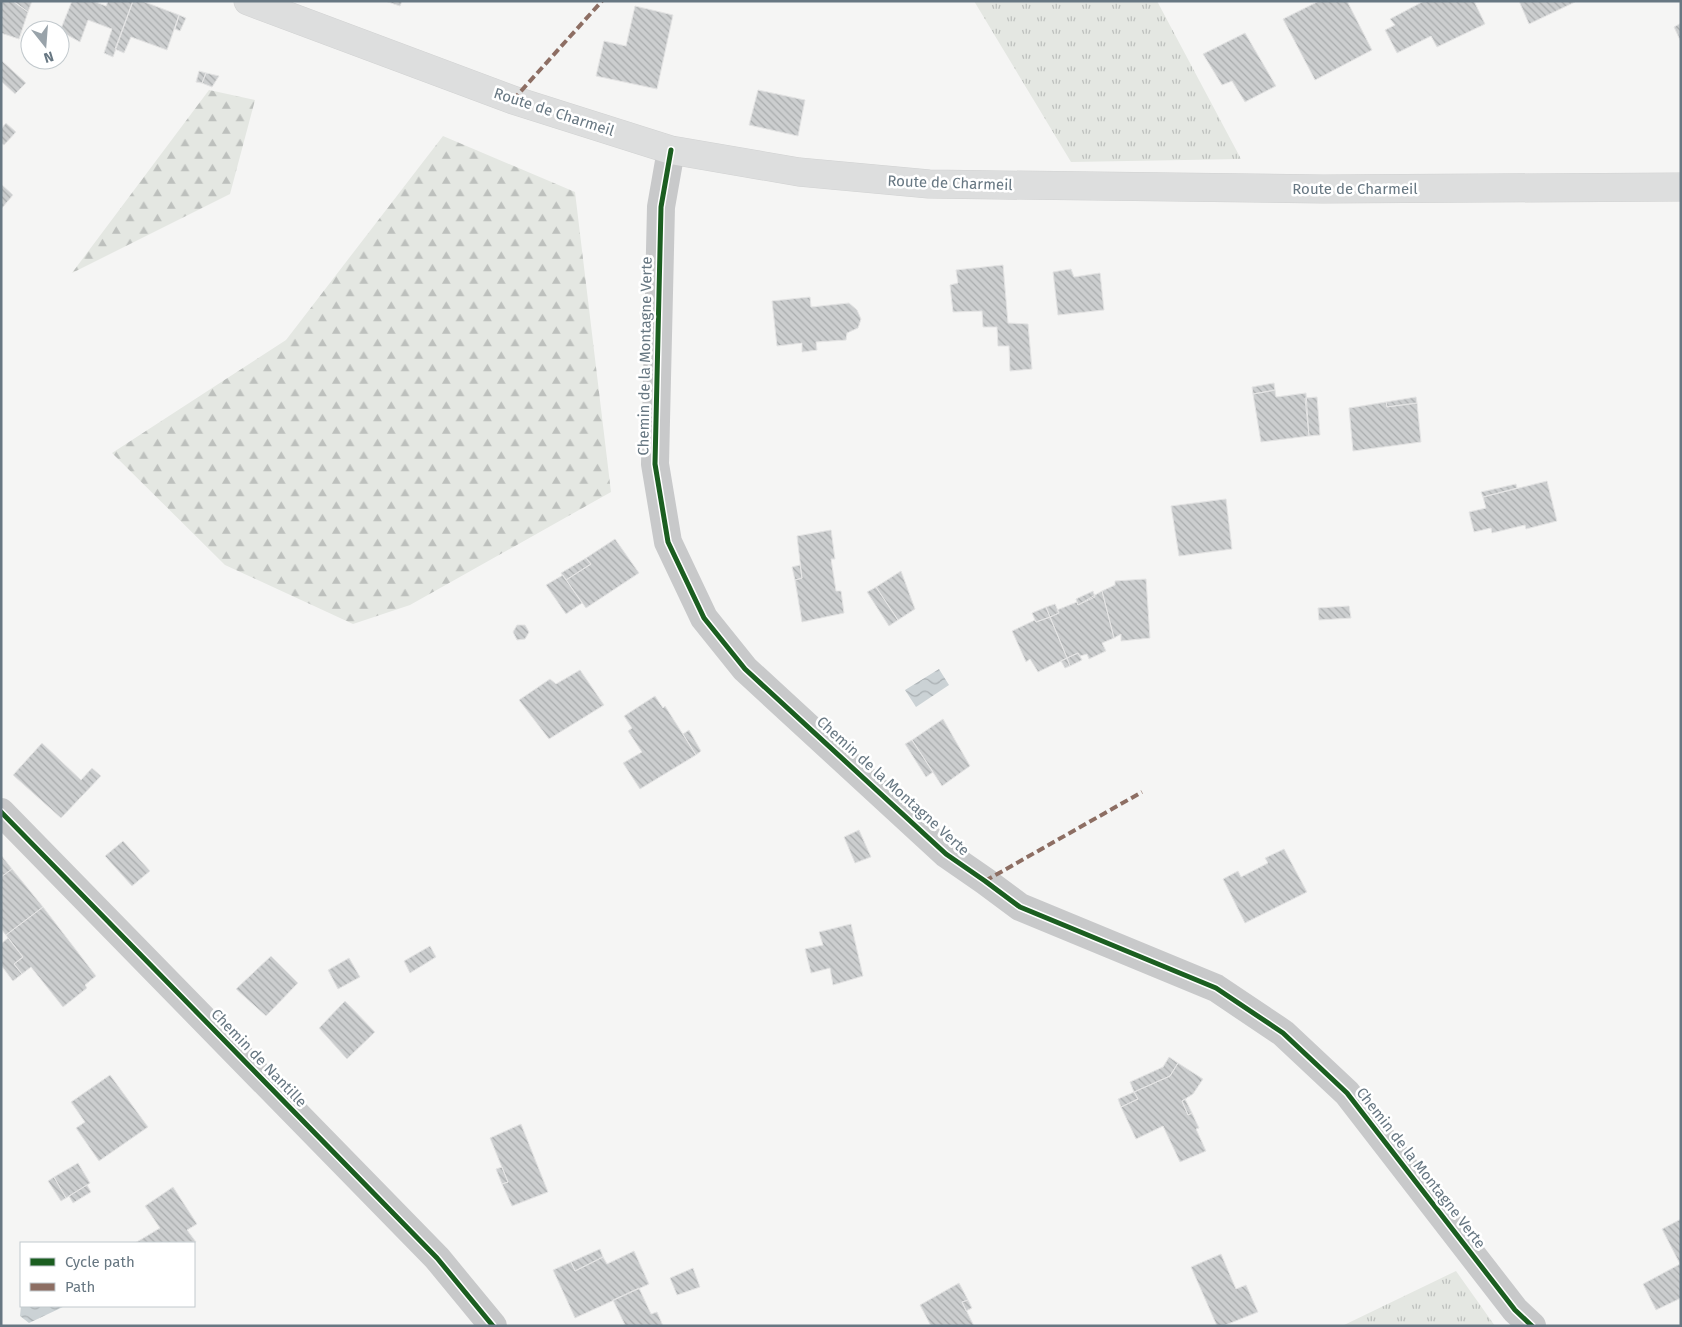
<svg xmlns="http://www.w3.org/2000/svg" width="1682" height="1327" font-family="'Fira Sans',sans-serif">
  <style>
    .grass { fill: url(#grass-tufts) }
    .forest { fill: url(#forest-firs) }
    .water { fill: url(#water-waves) }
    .building { fill: url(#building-back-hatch); stroke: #e4e4e4 }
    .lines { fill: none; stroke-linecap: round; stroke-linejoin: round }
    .major-casing { stroke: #d1d2d2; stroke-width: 29 }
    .minor { stroke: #c8c9ca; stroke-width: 28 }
    .major { stroke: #dddede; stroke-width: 28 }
    .quiet { stroke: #8d6e63; stroke-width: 4; stroke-dasharray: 8 4; stroke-linecap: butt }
    .cycleway-casing { stroke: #fff; stroke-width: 8 }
    .cycleway { stroke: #1b5e20; stroke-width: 5 }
    .labels { text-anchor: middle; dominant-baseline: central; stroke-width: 5; stroke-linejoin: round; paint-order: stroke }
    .street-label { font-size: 15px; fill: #677782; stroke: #fff }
  </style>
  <defs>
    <pattern id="grass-tufts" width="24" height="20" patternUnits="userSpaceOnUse" patternTransform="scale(1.25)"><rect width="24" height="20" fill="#e4e7e2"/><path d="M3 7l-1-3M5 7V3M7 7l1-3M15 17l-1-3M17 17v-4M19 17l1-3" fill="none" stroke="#bdc0bd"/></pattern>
    <pattern id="forest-firs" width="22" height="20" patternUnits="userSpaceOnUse" patternTransform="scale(1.25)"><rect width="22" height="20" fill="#e4e7e2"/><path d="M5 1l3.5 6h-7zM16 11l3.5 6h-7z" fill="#bdc0bd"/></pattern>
    <pattern id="water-waves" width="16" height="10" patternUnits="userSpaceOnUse" patternTransform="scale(1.25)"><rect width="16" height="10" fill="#cbd2d5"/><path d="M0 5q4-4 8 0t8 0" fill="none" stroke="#a9afb2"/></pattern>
    <pattern id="building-back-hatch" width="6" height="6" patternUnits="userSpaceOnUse" patternTransform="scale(1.25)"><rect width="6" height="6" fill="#cccecf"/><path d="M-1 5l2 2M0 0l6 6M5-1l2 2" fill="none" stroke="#a9acad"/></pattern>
  </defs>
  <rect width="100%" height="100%" fill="#f5f5f4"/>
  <!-- grass -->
  <path class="grass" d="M974,1h183l84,158 -170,3z
    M1456,1271l39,55h-153z"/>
  <!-- forest -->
  <path class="forest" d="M209,90l46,10 -25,94 -158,79z
    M443,136l132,56 36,300 -201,113 -57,19 -128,-59 -113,-112 174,-113z"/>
  <!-- water -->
  <path class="water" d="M939,669l10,16 -33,22 -11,-17z
    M21,1306h44l-36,17 -9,-7z"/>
  <!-- building -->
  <path class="building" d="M1,1h12l15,11 -9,27 -18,-6z
    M13,1h19l-4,11z
    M72,1h21l13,5 2,-5h25l-20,56 -9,-4 8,-24 -24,-9 -8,22 -20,-11z
    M133,1h9l37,14 -12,35 -36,-13 -7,16 -9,-4z
    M385,1h17l-2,5z
    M1319,1h28l25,49 -57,30 -32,-61z
    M1424,1h50l11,23 -48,23 -6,-11 -34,17 -12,-23 10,-5 -5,-6z
    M1519,1h56v1l-46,22z
    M635,6l38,9 -16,74 -61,-13 8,-35 22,5z
    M179,15l7,3 -6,13 -5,-2z
    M1681,23v19l-7,-15z
    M1245,33l31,53 -31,16 -13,-21 -10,4 -19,-31z
    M1,60l25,23 -11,11 -14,-13z
    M199,71l7,2 -4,10 -6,-1z
    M206,73l13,3 -7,11 -10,-4z
    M758,90l47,10 -7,36 -49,-11z
    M6,123l10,9 -12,13 -3,-2v-14z
    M1,184l12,11 -11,13 -1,-1z
    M1003,265l5,58 20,1 4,45 -22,2 -1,-25h-11l-1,-19h-14l-1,-16 -29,1 -3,-27 8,-2 -2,-13z
    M1071,269l3,8 26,-4 4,37 -46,5 -5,-43z
    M810,297l1,10 38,-4 8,7 4,9 -3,9 -11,5 -1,7 -30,2 1,8 -15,2v-9l-25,3 -5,-45z
    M1274,383l1,7 -22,4 -1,-7z
    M1275,390l1,7 30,-4 3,43 -48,6 -8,-48z
    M1317,397l3,38 -11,1 -4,-38z
    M1416,397l1,6 -30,4 -1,-5z
    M1386,402l1,5 30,-4 4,39 -68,9 -4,-43z
    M1547,481l10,40 -31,8 -1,-4 -33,8 -1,-5 -17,4 -5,-20 17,-4 -3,-11z
    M1516,484l1,4 -34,9 -2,-5z
    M1226,499l6,50 -53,7 -8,-50z
    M831,530l4,29h-4l5,32h5l3,22 -42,9 -7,-42 7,-2 -5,-42z
    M615,539l24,34 -53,35 -20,-28 25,-16 -5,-6z
    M586,558l5,6 -25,16 -5,-7z
    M800,565l2,13 -7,2 -3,-13z
    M901,571l14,38 -17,11 -22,-33z
    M563,575l19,28 -16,11 -20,-29z
    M1146,579l4,59 -29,3v-7l-7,4 -12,-47 13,-6v-4z
    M876,587l22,33 -9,6 -22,-34z
    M1093,591l2,6 -17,8 -2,-6z
    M1102,591l12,47 -12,5 4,8 -17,8 -2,-5 -7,2 -2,-3 -11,5 -17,-41 9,-4 -2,-3 20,-8 1,3z
    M1055,604l4,9 -9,4 -4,-10z
    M1349,606l2,12 -32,2 -1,-12z
    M1046,607l4,10 -14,5 -4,-9z
    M1050,617l17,41 -29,14 -8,-13 -4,3 -14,-31 23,-11 1,2z
    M517,625h8l4,7 -4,7 -8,1 -4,-8z
    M1078,653l4,7 -12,6 -3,-8z
    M1067,658l3,8 -5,2 -4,-7z
    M580,670l24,35 -55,34 -30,-39 31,-21 6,5z
    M655,696l8,12 2,-2 31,49 -56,34 -17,-26 19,-11 -14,-21 4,-3 -8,-12z
    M943,719l27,47 -28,20 -30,-46z
    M689,730l12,21 -5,4 -13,-21z
    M912,740l21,32 -7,5 -21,-33z
    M42,743l39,37 11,-12 9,8 -40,42 -48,-43z
    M859,830l12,27 -16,6 -11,-26z
    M123,841l27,30 -18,15 -27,-30z
    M1284,849l23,43 -62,31 -22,-44 15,-8 3,6 27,-14 -3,-5z
    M1,855l11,14 -11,8z
    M12,869l31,38 -37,28 -5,-6v-52z
    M43,907l53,69 -11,9 2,3 -24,19 -32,-40 -9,7 -8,-10 9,-7 -17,-22z
    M851,924l12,52 -30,9 -3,-17 -19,5 -6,-24 18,-4 -4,-13z
    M8,938l15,19 -9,7 8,10 -9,7 -12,-16v-21z
    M430,946l6,11 -26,16 -6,-12z
    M271,956l27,27 -32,33 -30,-27z
    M349,958l11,19 -22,12 -10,-19z
    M345,1001l30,31 -28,27 -28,-31z
    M1169,1057l9,6 -8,13 -36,16 -4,-10 33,-15z
    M1178,1063l25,16 -10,15 -11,7 6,14 4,-2 7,15 -3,1 10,22 -26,11 -17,-36 -27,13 -15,-32 17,-8 -4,-7 36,-16z
    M110,1075l38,52 -49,34 -23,-33 9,-6 -14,-20z
    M1134,1092l4,7 -17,8 -3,-8z
    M1185,1099l7,14 -4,2 -6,-14z
    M521,1124l27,68 -36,14 -10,-22 6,-2 -18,-44z
    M78,1163l12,20 -24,15 -12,-21z
    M502,1167l6,15 -6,2 -6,-15z
    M54,1177l12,21 -5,3 -13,-20z
    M87,1185l4,7 -18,11 -4,-7z
    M173,1187l24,37 -10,6 9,12 -61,1 25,-15 -15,-22z
    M1681,1219v79l-25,12 -13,-26 37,-20 -18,-35z
    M600,1249l3,8 -28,14 -4,-9z
    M634,1251l15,33 -74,34 -22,-48 18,-8 4,9 28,-14 4,7z
    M1221,1254l15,35 10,-4 12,27 -35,14h-6l-26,-59z
    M693,1268l7,19 -23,8 -7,-17z
    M959,1283l9,17 -6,2 12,24h-43l-11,-21z
    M639,1288l12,26 6,-2 6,14h-40l2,-1 -12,-25z
    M968,1300l4,8 -6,3 -4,-9z"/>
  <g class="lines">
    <defs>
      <path id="major" d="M248,1l265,99 158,50 128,22 130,12 394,5 358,-2"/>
    </defs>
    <!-- major casing -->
    <use href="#major" class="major-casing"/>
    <!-- minor -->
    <path class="minor" d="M671,150l-10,57 -6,257 13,78 36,76 41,51 201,185 39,27 35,26 196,81 67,45 64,60 168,217 17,16
      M1,812l436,446 56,68"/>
    <!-- major -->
    <use href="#major" class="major"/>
    <!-- quiet -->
    <path class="quiet" d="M513,100l89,-99
      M985,881l157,-89"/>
    <defs>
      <path id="cycleway" d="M671,150l-10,57 -6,257 13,78 36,76 41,51 201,185 39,27 35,26 196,81 67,45 64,60 168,217 17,16
        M1,812l436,446 56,68"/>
    </defs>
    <!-- cycleway casing -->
    <use href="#cycleway" class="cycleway-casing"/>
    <!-- cycleway -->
    <use href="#cycleway" class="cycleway"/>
  </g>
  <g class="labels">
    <!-- street labels -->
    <g class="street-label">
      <text transform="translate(554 112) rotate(18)">Route de Charmeil</text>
      <text transform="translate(950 183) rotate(2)">Route de Charmeil</text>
      <text x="1355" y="189">Route de Charmeil</text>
      <text transform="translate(645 356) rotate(-89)">Chemin de la Montagne Verte</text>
      <text transform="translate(893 786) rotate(42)">Chemin de la Montagne Verte</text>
      <text transform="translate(259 1058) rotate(46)">Chemin de Nantille</text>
      <text transform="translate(1421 1168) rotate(52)">Chemin de la Montagne Verte</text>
    </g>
  </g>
  <!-- border -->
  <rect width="1682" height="1327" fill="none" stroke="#677782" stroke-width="5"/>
  <!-- legend -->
  <rect x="20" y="1242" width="175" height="65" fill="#ffffff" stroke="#c2c9cd"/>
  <rect x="30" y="1258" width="25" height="8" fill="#1b5e20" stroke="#c2c9cd"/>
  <text x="65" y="1267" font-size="15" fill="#677782">Cycle path</text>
  <rect x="30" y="1283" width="25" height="8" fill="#8d6e63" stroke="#c2c9cd"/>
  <text x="65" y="1292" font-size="15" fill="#677782">Path</text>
  <!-- north arrow -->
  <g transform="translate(45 45) rotate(163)"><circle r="24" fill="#ffffff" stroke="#c2c9cd"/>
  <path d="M0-4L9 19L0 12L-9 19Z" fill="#99a3aa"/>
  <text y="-8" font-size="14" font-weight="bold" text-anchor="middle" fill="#677782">N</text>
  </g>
</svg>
